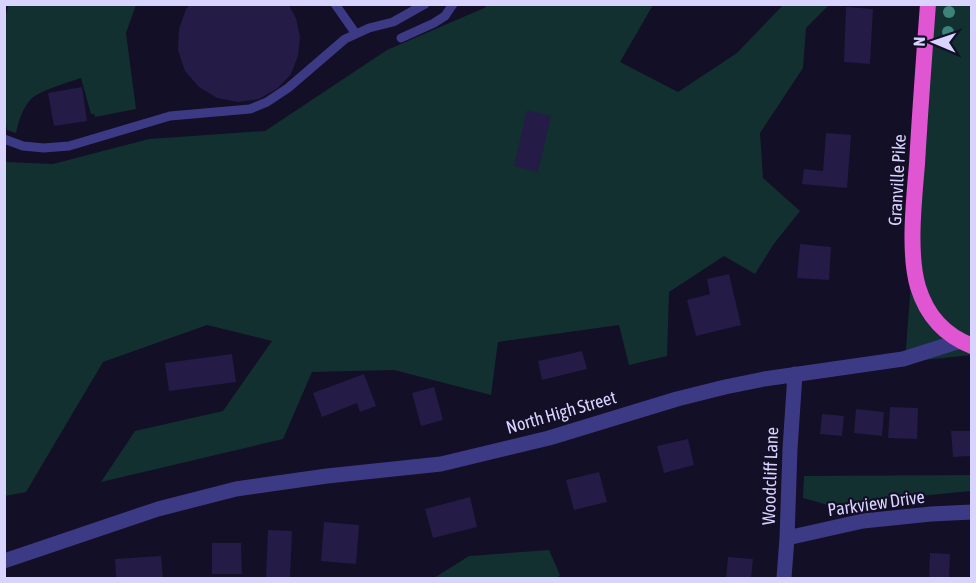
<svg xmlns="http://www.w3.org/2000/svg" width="976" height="583" font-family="'Asap Condensed',sans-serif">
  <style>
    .green { fill: #12302f }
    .building { fill: #241b47 }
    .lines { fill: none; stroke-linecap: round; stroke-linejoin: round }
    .service { stroke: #3d3a85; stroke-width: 9 }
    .minor { stroke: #3d3a85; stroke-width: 15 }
    .trunk { stroke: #e055d1; stroke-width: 16 }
    .tree { fill: #3d827b }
    .labels { text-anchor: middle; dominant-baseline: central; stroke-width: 4.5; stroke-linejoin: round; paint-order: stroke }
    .street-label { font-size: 18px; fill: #d9d4ff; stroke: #130f26 }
  </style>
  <rect width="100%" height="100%" fill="#130f26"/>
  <!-- green -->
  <path class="green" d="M8,5h128l-10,28 10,76 -41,8 -1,-3h-3l-10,-36c-12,4 -39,12 -49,20 -9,8 -14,25 -16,35l-9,-3 -3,-19v-86z
    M488,5h165l-33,57 58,30 59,-39 46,-48h46l-23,23 -3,40 -43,65 3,45 37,33 -27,34 -18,29 -31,-18 -55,36 -2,64 -38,9 -10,-40 -121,17 -7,53 -97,-25 -82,2 -29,67 -182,43 34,-51 88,-20 49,-70 -65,-16 -104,37 -77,130 -21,4v-334l48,2 96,-25 116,-8 122,-81 97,-42z
    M932,5h39v350l-66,7z
    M971,475v16l-143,14 -25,-7 1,-22z
    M549,550l11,25 -3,3h-123l35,-22z"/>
  <!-- building -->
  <path class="building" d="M190,4h98l8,14 4,19 -2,19 -7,18 -13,14 -19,11 -21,3 -21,-4 -18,-11 -14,-16 -7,-21 1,-21 7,-20z
    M846,7l27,2 -3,55 -26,-2z
    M82,87l5,34 -33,5 -6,-33z
    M527,110l24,6 -13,56 -24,-6z
    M826,133l25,2 -4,53 -45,-4 2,-15 19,2z
    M800,244l31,3 -2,33 -32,-2z
    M729,274l12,51 -45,11 -9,-36 23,-6 -3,-15z
    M582,351l5,18 -45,11 -4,-19z
    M232,354l4,28 -67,9 -4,-28z
    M364,374l12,32 -16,6 -3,-9 -35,14 -9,-24z
    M434,387l9,33 -22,6 -9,-33z
    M890,407l28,1 -1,31 -29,-1z
    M856,409l28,3 -2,24 -28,-3z
    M822,414l22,2 -2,20 -22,-2z
    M951,431h21v25l-19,1z
    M688,439l6,26 -30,8 -7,-27z
    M599,472l8,30 -33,8 -8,-30z
    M470,497l7,30 -44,11 -8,-29z
    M324,522l35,3 -3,39 -35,-3z
    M268,530l24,1 -2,47h-24z
    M212,543h29l1,31h-30z
    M930,553l20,1 -1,24h-20z
    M161,556l2,22h-47l-1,-19z
    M728,557l25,2 -2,19h-25z"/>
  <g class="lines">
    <!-- service -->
    <path class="service" d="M335,4l21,30
      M401,38l33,-15 11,-7 8,-12
      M4,139l19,7 21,2 25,-2 101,-30 80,-7 17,-7 21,-14 57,-49 24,-11 24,-6 32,-18"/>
    <!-- minor -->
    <path class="minor" d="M787,538l76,-17 68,-7 41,-2
      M4,561l154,-52 78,-20 91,-13 114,-12 108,-26 128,-39 48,-12 39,-8 139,-20 57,-18
      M784,578l3,-40 3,-89 5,-75"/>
    <!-- trunk -->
    <path class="trunk" d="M928,4c-4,54 -8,107 -11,160 -3,36 -9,89 1,123 9,29 26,48 54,59"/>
  </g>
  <!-- trees -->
  <g class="tree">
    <circle cx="949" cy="12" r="6"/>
    <circle cx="948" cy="32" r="6"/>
  </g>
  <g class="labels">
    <!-- street labels -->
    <g class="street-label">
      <text transform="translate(897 180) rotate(-87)">Granville Pike</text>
      <text transform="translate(561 412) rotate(-16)">North High Street</text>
      <text transform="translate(770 476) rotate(-88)">Woodcliff Lane</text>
      <text transform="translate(876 503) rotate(-8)">Parkview Drive</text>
    </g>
  </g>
  <!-- border -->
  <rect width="976" height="583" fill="none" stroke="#d9d4ff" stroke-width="12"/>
  <!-- north arrow -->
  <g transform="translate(934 42) rotate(272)" stroke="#130f26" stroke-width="4.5" paint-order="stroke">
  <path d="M0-4.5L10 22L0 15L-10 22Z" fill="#d9d4ff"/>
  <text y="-9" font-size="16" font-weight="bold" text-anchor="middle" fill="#d9d4ff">N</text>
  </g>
</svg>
